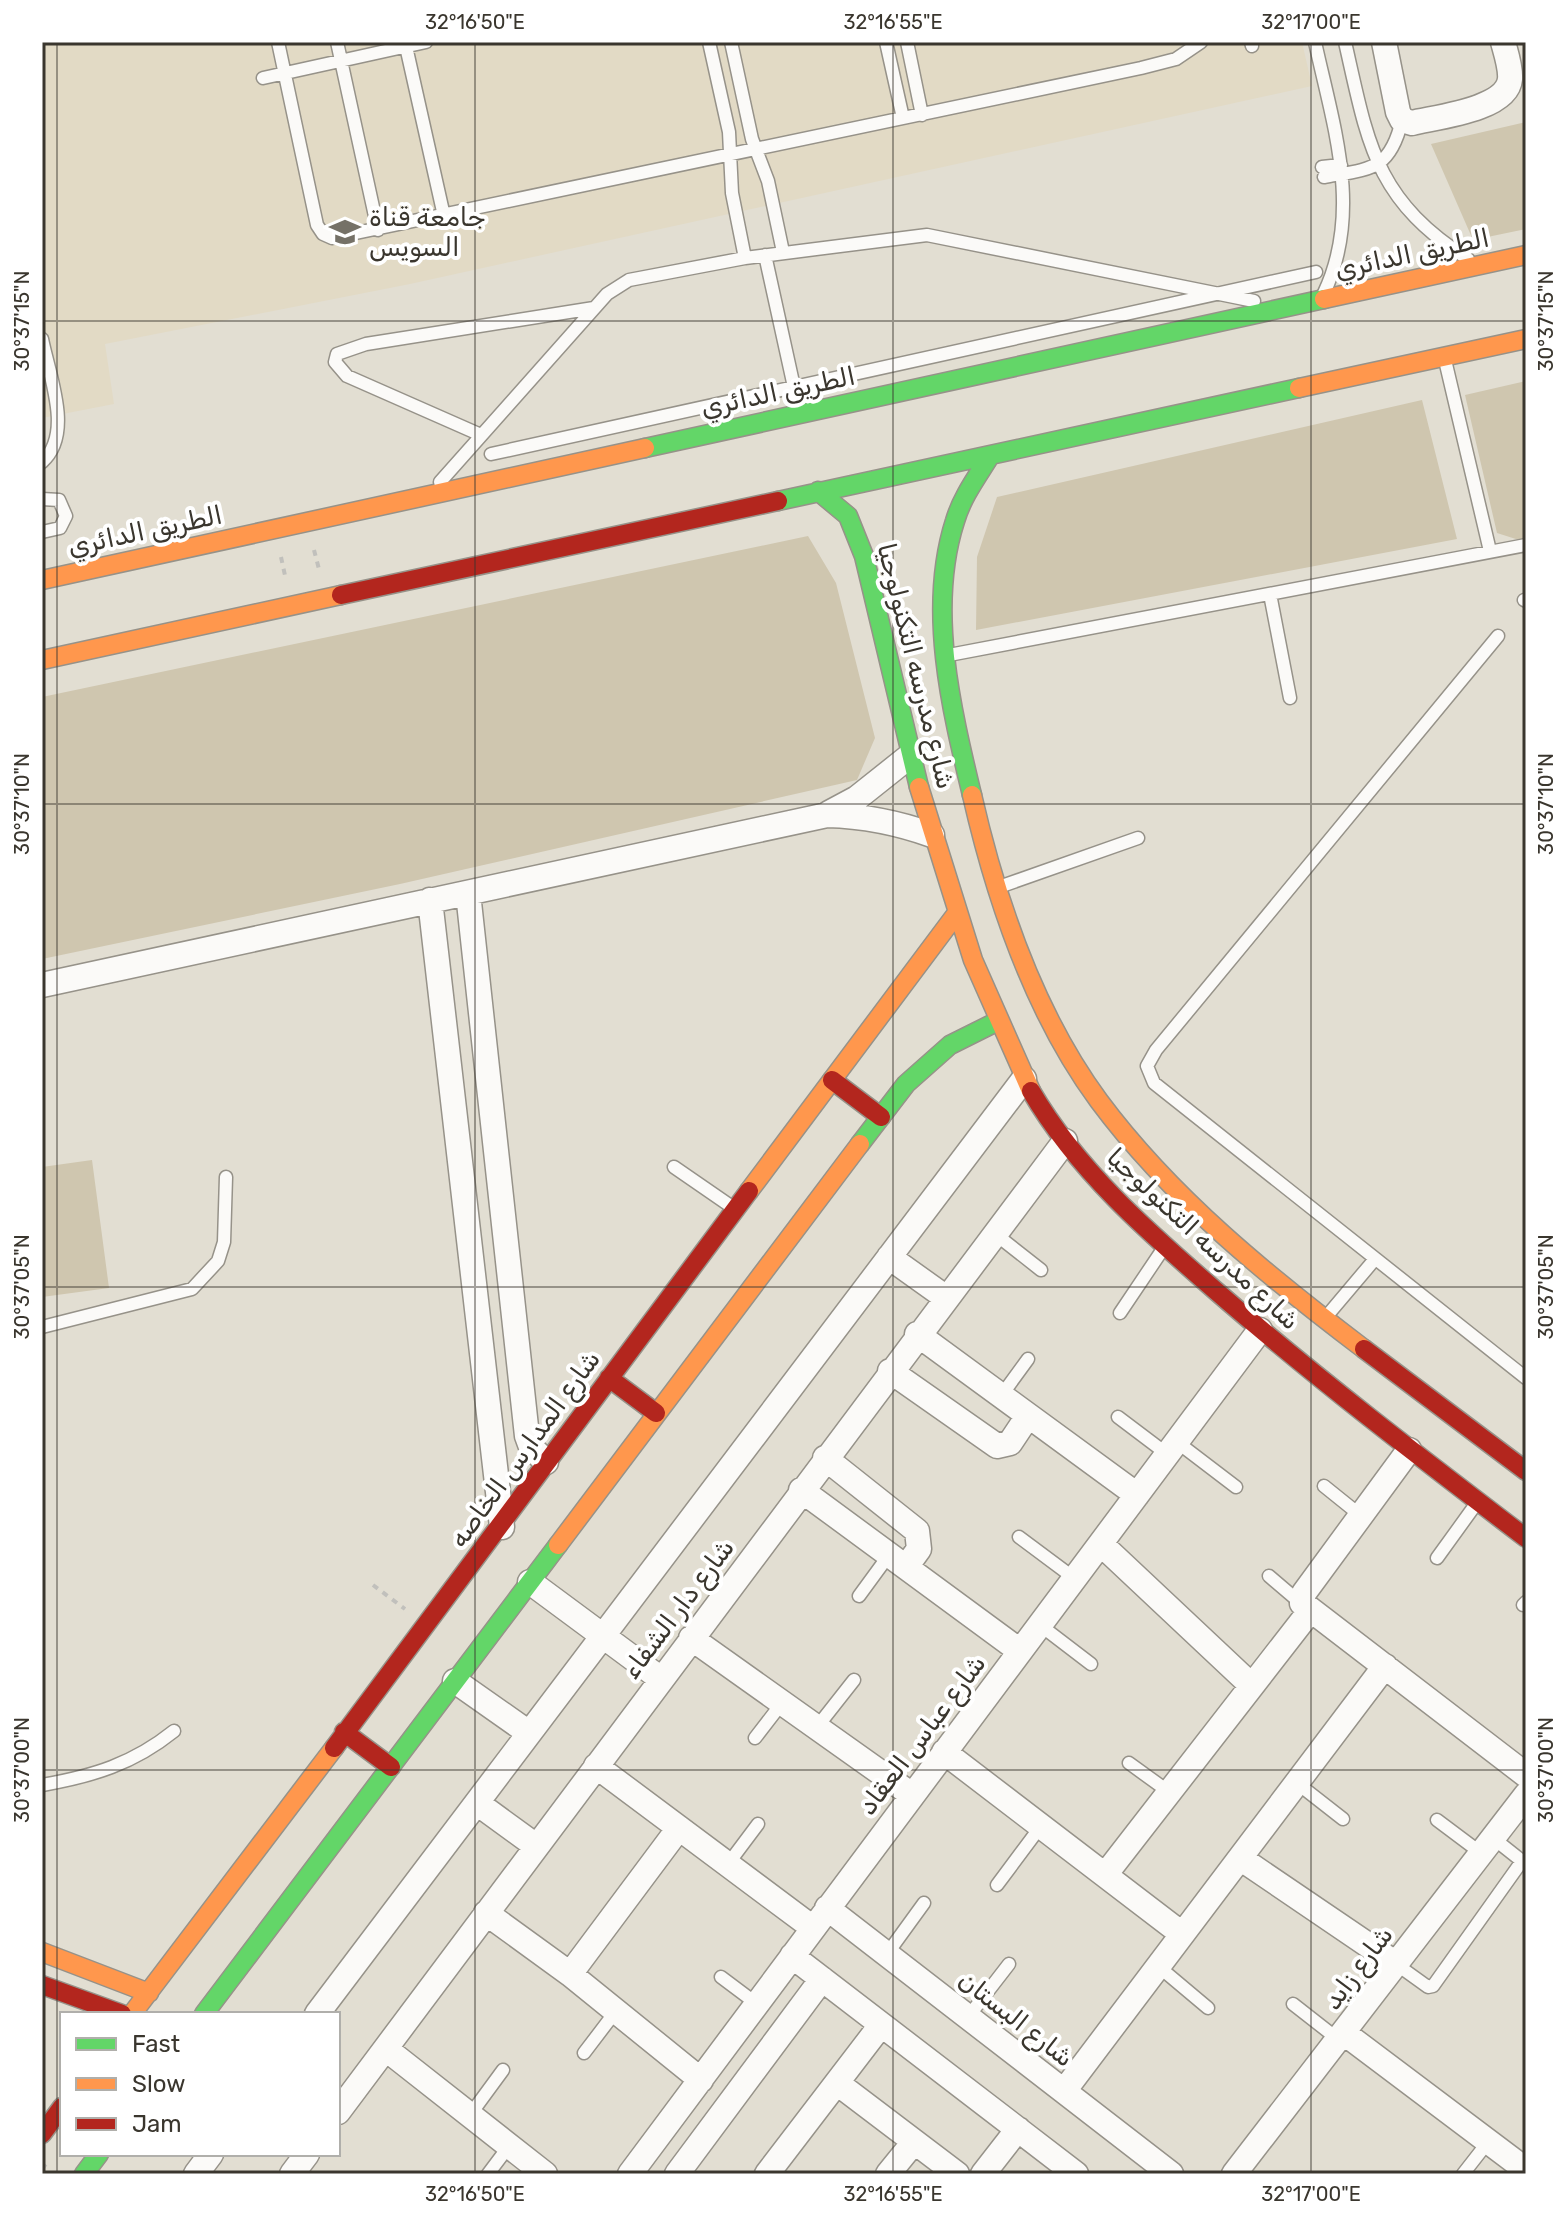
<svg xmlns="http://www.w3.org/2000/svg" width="1568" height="2216" font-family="Rubik,'Noto Sans Arabic',sans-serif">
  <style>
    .built { fill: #e2dac5 }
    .green { fill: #cfc6af }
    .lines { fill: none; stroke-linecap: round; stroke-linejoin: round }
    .lane-casing { stroke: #969289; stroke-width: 15 }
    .street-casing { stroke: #969289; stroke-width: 27 }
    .fast-casing { stroke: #969289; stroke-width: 21 }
    .slow-casing { stroke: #969289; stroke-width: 21 }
    .jam-casing { stroke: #969289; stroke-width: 21 }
    .path { stroke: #c1c0bc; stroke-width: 4; stroke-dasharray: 6 6; stroke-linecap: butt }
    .lane { stroke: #fbfaf8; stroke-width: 12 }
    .street { stroke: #fbfaf8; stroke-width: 24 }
    .fast { stroke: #63d668; stroke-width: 18 }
    .slow { stroke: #ff974d; stroke-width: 18 }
    .jam { stroke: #b3261e; stroke-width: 18 }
    .ticks { fill: none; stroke: #3a362e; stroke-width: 2; stroke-opacity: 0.45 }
    .labels { text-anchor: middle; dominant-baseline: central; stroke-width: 8; stroke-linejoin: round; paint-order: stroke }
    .poi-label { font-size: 26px; fill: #3a362e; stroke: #fff; text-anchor: start }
    .street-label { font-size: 26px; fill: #3a362e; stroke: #fff }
    .neatline { fill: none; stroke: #3a362e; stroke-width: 3 }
    .ticks-label { font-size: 20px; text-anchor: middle; fill: #3a362e }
  </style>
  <rect width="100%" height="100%" fill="#e2ded2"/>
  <!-- built -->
  <path class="built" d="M42,42h1260l10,44 -902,198 -305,60 9,60 -72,14z"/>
  <!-- green -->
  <path class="green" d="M1526,122v107l-53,11 -42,-96z
    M1526,381v158l-7,1 -22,-7 -32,-138z
    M1422,400l35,139 -481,91 1,-73 20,-60z
    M808,536l28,47 39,155 -18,42 -457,104 -358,75v-262z
    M92,1160l17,128 -67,9v-130z"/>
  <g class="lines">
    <defs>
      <path id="lane" d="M278,42l39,183 6,9 9,4 809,-170 35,-9 25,-17
        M337,42l41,188
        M405,42l39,174
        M709,42l20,90 3,61 13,65
        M731,42l21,97 16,42 15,71
        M886,42l17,76
        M907,42l15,73
        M1251,42l1,4
        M1315,42c18,83 48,169 9,251
        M1345,42c23,101 29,157 123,217
        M263,78l163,-36
        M1322,167l19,-2
        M1324,177c46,-8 66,-6 78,-57
        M765,255l29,132
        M42,339c7,36 32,95 0,123
        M1445,360l45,191
        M481,435l-134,-59 -12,-14 2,-8 29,-10 228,-36
        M491,454l825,-182
        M440,482l167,-188 22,-14 116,-22 182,-23 327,66
        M42,499l17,1 7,16 -6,12 -18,4
        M1270,594l20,104
        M1524,600l2,1
        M1498,636l-342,414 -9,16 7,17 372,295
        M949,655l577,-110
        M999,887l139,-49
        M674,1167l58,40
        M994,1233l47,37
        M1120,1313l43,-64
        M1326,1317l49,-58
        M42,1327l150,-38 26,-28 6,-19 2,-65
        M1001,1396l27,-37
        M1118,1417l49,37
        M1177,1442l59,45
        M1324,1486l36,29
        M1019,1537l55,41
        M1437,1558l39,-54
        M1269,1576l34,29
        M859,1596l30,-41
        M1523,1605l3,-3
        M1040,1625l51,39
        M817,1727l37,-47
        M755,1738l27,-35
        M1129,1763l40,29
        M1297,1783l46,36
        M42,1785c51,-9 91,-21 132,-54
        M1437,1820l44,33
        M728,1864l30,-40
        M997,1885l44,-59
        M887,1954l37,-51
        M1396,1964l32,23 5,-1 89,-125 -29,-23
        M1158,1966l50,42
        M721,1977l36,27
        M1293,2004l46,36
        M968,2017l41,-53
        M584,2053l32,-42
        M470,2115l33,-45
        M488,2174l21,-28
        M1463,2174l25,-32"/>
      <path id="street" d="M1384,42l14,70 4,8 10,3c24,-6 95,-13 98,-44 1,-11 -4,-26 -7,-37
        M829,813l28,-15 54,-43
        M468,893l59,543 4,11 15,15
        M430,900l72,627
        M42,985l785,-170c38,1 69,7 105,20
        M889,1257l56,40
        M917,1334l220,161
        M890,1371l107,75 13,-3 18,-27
        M1409,1450l-105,143 -2,10 224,172
        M825,1458l92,73 2,18 -13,18
        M801,1490l219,161
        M1101,1544l150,141
        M530,1582l131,97
        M691,1638l221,157
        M455,1681l74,52
        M944,1752l238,182
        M596,1766l217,162
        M477,1803l59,43
        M1240,1858l156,106
        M1105,1875l205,-264
        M827,1908l344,266
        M486,1913l84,61 131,106
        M792,1956l284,218
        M570,1974l109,-146
        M317,2014l707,-935
        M1344,2033l182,137
        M386,2049l159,125
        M837,2083l120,91
        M1064,2091l321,-425
        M338,2112l727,-971
        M196,2174l15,-20
        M292,2174l15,-20
        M630,2174l630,-844
        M677,2174l145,-195
        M767,2174l114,-149
        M888,2174l26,-32
        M983,2174l35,-45
        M1234,2174l292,-379"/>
      <path id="fast" d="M645,448l679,-149
        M818,491l30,25 16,40 55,231
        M778,501l521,-113
        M972,795c-21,-87 -45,-187 -17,-274 7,-24 22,-44 35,-65
        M860,1144l46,-60 44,-39 48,-24
        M204,2014l354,-469
        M84,2174l15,-20"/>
      <path id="slow" d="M1324,299l202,-44
        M1299,388l227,-49
        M42,580l603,-132
        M42,660l299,-65
        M919,787l54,173 58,131
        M972,795c24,105 62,218 127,306 72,97 170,176 265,248
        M749,1191l208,-278
        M558,1545l302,-401
        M42,1952l107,41
        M132,2014l202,-266"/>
      <path id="jam" d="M341,595l437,-94
        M832,1080l49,37
        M1031,1091c46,79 117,141 185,200 100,87 205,167 310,247
        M1364,1349l162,122
        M609,1378l47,35
        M344,1732l47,35
        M334,1748l415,-557
        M42,1985l80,29
        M42,2134l20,-27"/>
    </defs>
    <!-- lane casing -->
    <use href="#lane" class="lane-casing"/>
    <!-- street casing -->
    <use href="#street" class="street-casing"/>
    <!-- fast casing -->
    <use href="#fast" class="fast-casing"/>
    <!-- slow casing -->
    <use href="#slow" class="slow-casing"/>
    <!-- jam casing -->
    <use href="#jam" class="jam-casing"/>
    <!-- path -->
    <path class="path" d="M314,550l6,23
      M281,557l5,23
      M373,1585l32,24
      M42,2169l7,-9"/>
    <!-- lane -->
    <use href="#lane" class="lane"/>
    <!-- street -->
    <use href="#street" class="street"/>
    <!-- fast -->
    <use href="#fast" class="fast"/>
    <!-- slow -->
    <use href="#slow" class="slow"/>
    <!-- jam -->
    <use href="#jam" class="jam"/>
  </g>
  <!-- ticks -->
  <path class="ticks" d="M57,42v2132M475,42v2132M893,42v2132M1311,42v2132M42,321h1484M42,804h1484M42,1287h1484M42,1770h1484"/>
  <!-- icons -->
  <defs>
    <symbol id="university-bare" viewBox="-9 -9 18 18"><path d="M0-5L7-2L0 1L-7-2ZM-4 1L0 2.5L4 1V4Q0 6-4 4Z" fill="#757167" stroke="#fff" stroke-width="2.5" paint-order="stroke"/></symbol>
  </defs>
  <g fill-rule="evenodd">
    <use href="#university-bare" x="323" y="210" width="44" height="44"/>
  </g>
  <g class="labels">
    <!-- poi labels -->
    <g class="poi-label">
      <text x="369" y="217">جامعة قناة<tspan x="369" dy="30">السويس</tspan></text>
    </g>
    <!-- street labels -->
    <g class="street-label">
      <text transform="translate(1412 254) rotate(-12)">الطريق الدائري</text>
      <text transform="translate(778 392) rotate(-12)">الطريق الدائري</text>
      <text transform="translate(145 531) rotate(-12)">الطريق الدائري</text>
      <text transform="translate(916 666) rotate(76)">شارع مدرسه التكنولوجيا</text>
      <text transform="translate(1203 1239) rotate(43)">شارع مدرسه التكنولوجيا</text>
      <text transform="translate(525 1449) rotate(-54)">شارع المدارس الخاصه</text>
      <text transform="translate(678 1609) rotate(-53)">شارع دار الشفاء</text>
      <text transform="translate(922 1735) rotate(-53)">شارع عباس العقاد</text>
      <text transform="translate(1358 1968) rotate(-53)">شارع زايد</text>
      <text transform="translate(1016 2019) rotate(38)">شارع البستان</text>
    </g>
  </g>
  <!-- border -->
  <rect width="1568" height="2216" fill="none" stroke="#ffffff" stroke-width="88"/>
  <!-- legend -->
  <rect x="60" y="2012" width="280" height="144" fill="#ffffff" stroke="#b0afab" stroke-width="2"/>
  <rect x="76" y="2038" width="40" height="12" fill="#63d668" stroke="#b0afab" stroke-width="2"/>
  <text x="132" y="2052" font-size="24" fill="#3a362e">Fast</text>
  <rect x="76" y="2078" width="40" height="12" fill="#ff974d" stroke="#b0afab" stroke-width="2"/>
  <text x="132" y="2092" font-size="24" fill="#3a362e">Slow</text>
  <rect x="76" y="2118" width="40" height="12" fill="#b3261e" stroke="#b0afab" stroke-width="2"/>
  <text x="132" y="2132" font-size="24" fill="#3a362e">Jam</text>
  <rect x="44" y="44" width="1480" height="2128" class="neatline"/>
  <g class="ticks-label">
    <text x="475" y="29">32°16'50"E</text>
    <text x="893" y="29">32°16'55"E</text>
    <text x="1311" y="29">32°17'00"E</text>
    <text transform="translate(22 321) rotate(-90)" y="7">30°37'15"N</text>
    <text transform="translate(1546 321) rotate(-90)" y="7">30°37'15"N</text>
    <text transform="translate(22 804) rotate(-90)" y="7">30°37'10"N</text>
    <text transform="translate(1546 804) rotate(-90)" y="7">30°37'10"N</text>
    <text transform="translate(22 1287) rotate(-90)" y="7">30°37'05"N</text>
    <text transform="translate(1546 1287) rotate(-90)" y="7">30°37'05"N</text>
    <text transform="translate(22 1770) rotate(-90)" y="7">30°37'00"N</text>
    <text transform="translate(1546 1770) rotate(-90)" y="7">30°37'00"N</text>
    <text x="475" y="2201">32°16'50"E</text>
    <text x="893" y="2201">32°16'55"E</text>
    <text x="1311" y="2201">32°17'00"E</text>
  </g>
</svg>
